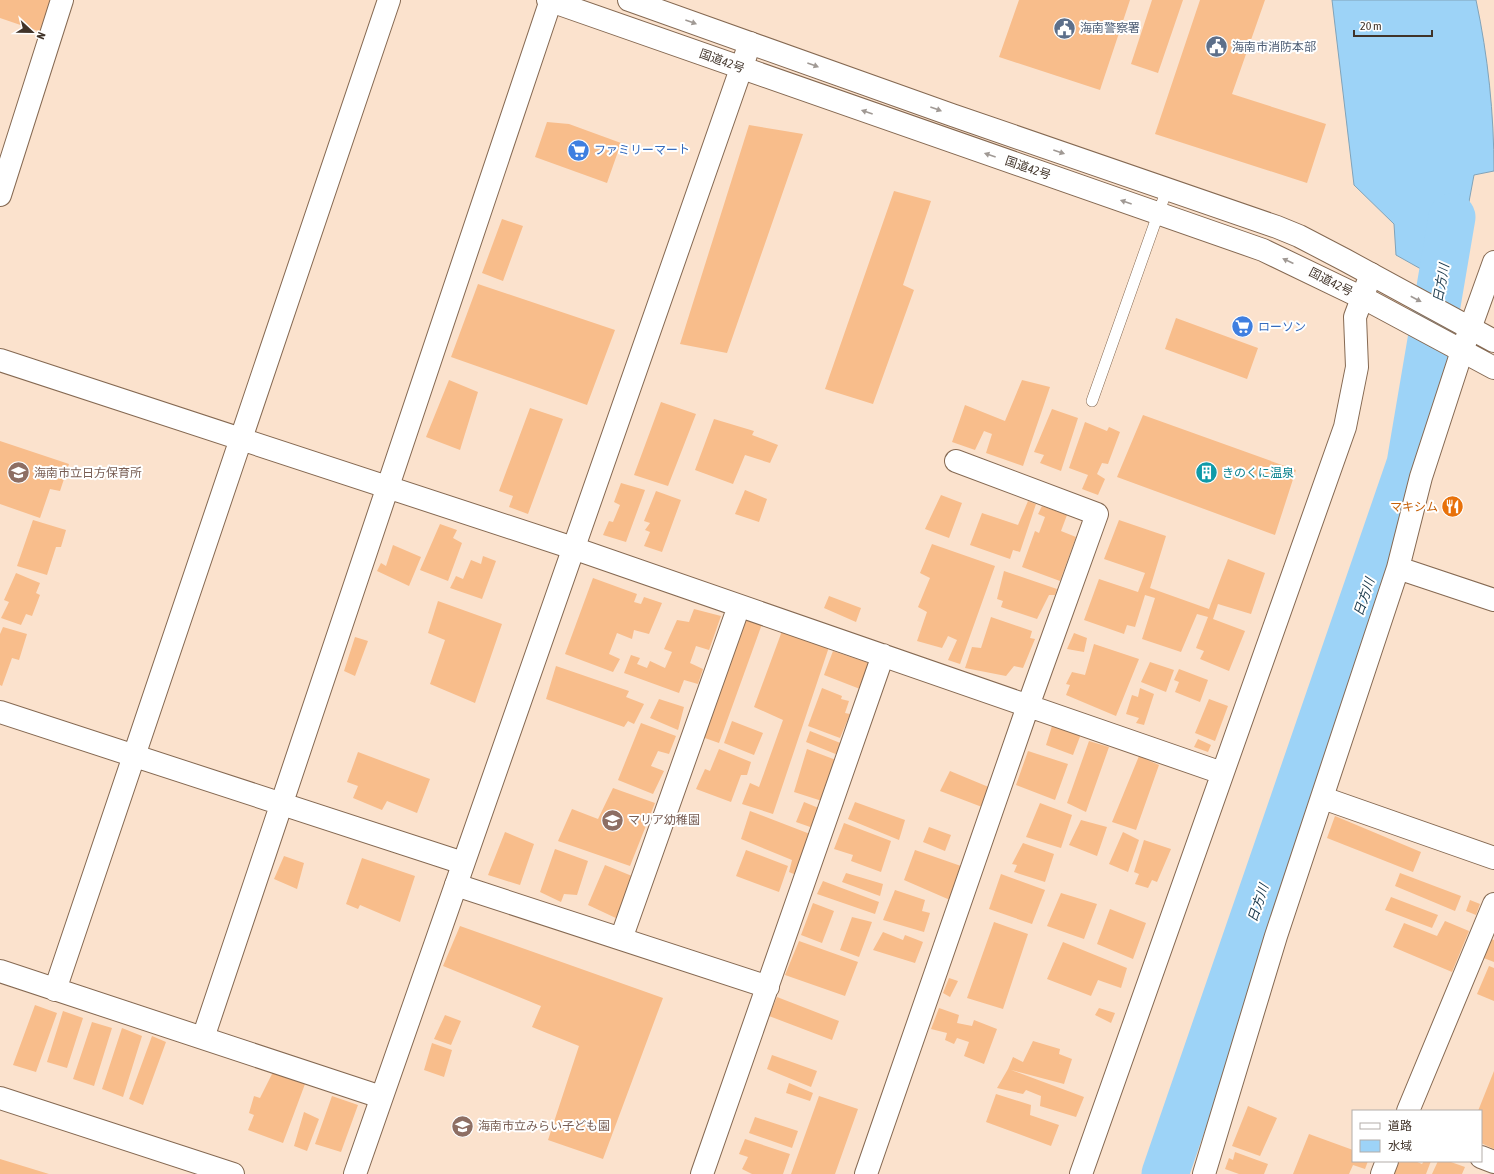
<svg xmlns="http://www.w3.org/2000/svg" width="1494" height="1174" font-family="'Asap Condensed','Noto Sans JP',sans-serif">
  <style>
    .water { fill: #9dd3f7; stroke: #81a3b9 }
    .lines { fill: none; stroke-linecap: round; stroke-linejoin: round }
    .river { stroke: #9dd3f7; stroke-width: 47 }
    .building { fill: #f8bd8b }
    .service-casing { stroke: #856952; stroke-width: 12 }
    .minor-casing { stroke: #856952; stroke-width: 24 }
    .tertiary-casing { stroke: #856952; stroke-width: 24 }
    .trunk-casing { stroke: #856952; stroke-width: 24 }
    .service { stroke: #fff; stroke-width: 11 }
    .minor { stroke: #fff; stroke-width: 22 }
    .tertiary { stroke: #fff; stroke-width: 22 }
    .trunk { stroke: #fff; stroke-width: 22 }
    .oneway { fill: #a09994 }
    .labels { text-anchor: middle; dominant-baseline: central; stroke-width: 4; stroke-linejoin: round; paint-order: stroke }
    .service-label { font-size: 12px; fill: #4e5e75; stroke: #fff; text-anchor: start }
    .street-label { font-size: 12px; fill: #403329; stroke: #fff }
    .shop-label { font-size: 12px; fill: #366cbe; stroke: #fff; text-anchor: start }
    .education-label { font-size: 12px; fill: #785e54; stroke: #fff; text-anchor: start }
    .culture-label { font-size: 12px; fill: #0d838f; stroke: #fff; text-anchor: start }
    .food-label { font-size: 12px; fill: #c56008; stroke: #fff; text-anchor: end }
    .water-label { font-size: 13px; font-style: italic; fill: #173649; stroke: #fff }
  </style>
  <rect width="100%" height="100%" fill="#fbe2cd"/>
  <!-- water -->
  <path class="water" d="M1332,0h144c12,56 18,114 18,171l-20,4 -21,112 -57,-32 -2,-31 -40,-39z"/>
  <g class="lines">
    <!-- river -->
    <path class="river" d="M1165,1174l245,-710 42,-247"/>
  </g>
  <!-- building -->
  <path class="building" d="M0,0h50l-9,32 -41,-14z
    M1019,0h111l-30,90 -101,-33z
    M1152,0h31l-25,73 -27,-9z
    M1200,0h65l-33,94 94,30 -19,59 -152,-49z
    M547,122l22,2 52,19 -14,40 -72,-26z
    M749,125l54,9 -76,219 -47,-9z
    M894,191l37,10 -28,84 11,5 -41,114 -48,-15z
    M502,219l21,7 -20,55 -21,-8z
    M478,284l137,46 -28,75 -136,-48z
    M1176,318l82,30 -11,31 -82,-30z
    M449,380l29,12 -18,58 -34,-13z
    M1022,380l28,7 -27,79 -37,-13 6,-19 -8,-3 -9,19 -23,-8 13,-37 40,16z
    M661,402l35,12 -28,72 -34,-11z
    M530,408l33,11 -35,95 -19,-7 4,-11 -14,-5z
    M1052,409l26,9 -17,53 -21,-8 4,-8 -10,-3z
    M1143,415l153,55 -21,65 -158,-58z
    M714,419l40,12 -2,4 26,10 -8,18 -25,-8 -12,29 -38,-14z
    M1085,422l22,9 2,-4 11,5 -12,32 -6,-1 -5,11 8,5 -7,16 -16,-6 6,-14 -19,-7z
    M0,441l69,23 -9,27 -10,-2 -10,29 -40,-14z
    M621,483l24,7 -19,52 -23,-7 6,-14 4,1 7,-17 -6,-3z
    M745,490l22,9 -8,23 -24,-8z
    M656,491l25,9 -19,52 -18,-6 6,-14 -5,-2 5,-7 -6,-2z
    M941,495l21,8 -13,35 -24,-9z
    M1028,501l8,3 -16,48 -7,-2 -3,9 -40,-14 12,-32 36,12z
    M1042,506l25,9 -6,16 15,6 -16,44 -38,-14 13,-36 4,2 6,-16 -7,-3z
    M33,520l33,10 -5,17h-5l-9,28 -30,-9z
    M1119,520l47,16 -16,52 59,21 19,-50 37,14 -14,41 -33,-10 -5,15 32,12 -16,40 -29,-12 4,-8 -8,-3 12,-31 -11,-3 -16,38 -39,-13 13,-41 -10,-3 -10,32 -8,-2 -3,9 -40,-14 15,-41 39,13 7,-19 -41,-14z
    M440,524l17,6 -4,8 9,5 -14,38 -28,-11z
    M932,544l63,22 -35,98 -12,-4 9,-20 -9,-4 -6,12 -25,-7 10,-29 -9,-5 12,-29 -10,-5z
    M393,545l28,12 -12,29 -32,-15 4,-8 5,3z
    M483,556l13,5 -14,38 -32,-11 6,-12 7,3 8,-19 10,4z
    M1004,571l53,18 -2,6h-6l-12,24 -36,-12 2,-6 -6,-2z
    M16,573l24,10 -4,10 4,2 -8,21 -6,-2 -5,11 -20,-7 8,-16 -5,-2z
    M593,578l44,16 -3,8 7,2 3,-7 18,6 -13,31 -15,-4 -2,9 -15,-6 -8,21 11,5 -7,13 -48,-18z
    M829,596l32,12 -5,14 -32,-14z
    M438,601l64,23 -27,79 -45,-19 15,-44 -17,-7z
    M694,609l27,7 -12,34 -13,-4 -6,17 13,6 -5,15 -14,-4 -5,13 -55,-20 7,-18 9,3 -3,6 10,4 3,-7 15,7 7,-16 -8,-3 13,-29 12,2z
    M991,617l41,14 -2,7 5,1 -12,29 -9,-2 -8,10 -41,-8 7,-21 9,1z
    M744,618l18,6 -43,119 -17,-6z
    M3,627l24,7 -8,26 -7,-2 -10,28 -2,-1v-51z
    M782,631l47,16 -56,167 -31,-10 8,-21 9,4 24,-67 -29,-13z
    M1074,633l13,5 -3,14 -17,-3z
    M355,637l13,4 -13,35 -11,-5z
    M1094,644l45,15 -23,57 -50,-21 4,-10 -4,-1 6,-12 13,3z
    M833,651l36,12 -9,26 -36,-14z
    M1150,662l24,8 -8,22 -25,-10z
    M556,666l73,25 -3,6 18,7 -10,20 -6,-3 -4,6 -78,-28z
    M1179,669l29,11 -8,22 -25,-10 4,-10 -5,-2z
    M822,688l20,8 -1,3 8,2 -4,12 5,1 -10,24 -32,-12z
    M1140,688l14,6 -10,31 -8,-2 3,-5 -13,-4 6,-19 6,2z
    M659,699l25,8 -6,23 -28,-12z
    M1209,699l19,7 -13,35 -20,-8z
    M732,721l31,12 -9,22 -30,-12z
    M641,723l35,13 -7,18 -11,-3 -7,15 13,5 -11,23 -35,-14z
    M1052,726l29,8 -8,21 -27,-10z
    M810,731l33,13 -5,11 -32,-13z
    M1198,739l13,6 -3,7 -14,-5z
    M1089,741l20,6 -23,65 -19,-9z
    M719,749l32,13 -4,13h-6l-10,27 -35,-13 9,-20 5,2z
    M807,749l29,11 -14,41 -28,-9z
    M1028,751l40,13 -13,36 -39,-15z
    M358,752l72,27 -13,34 -30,-12 -5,9 -29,-12 5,-12 -11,-4z
    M1139,756l20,9 -23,65 -24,-8z
    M950,771l41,17 -9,19 -42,-16z
    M613,788l42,15 -25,63 -72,-25 14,-32 26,10z
    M804,802l17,7 -8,19 -17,-6z
    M855,802l50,18 -6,20 -51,-21z
    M1040,803l32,12 -11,33 -35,-11z
    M750,811l60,23 -14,41 -7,-3 3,-12 -51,-21z
    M1335,816l86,36 -8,20 -86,-34z
    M1081,820l26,7 -10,29 -28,-11z
    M844,823l47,18 -10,31 -30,-11 2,-6 -19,-6z
    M929,827l22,8 -6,16 -22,-9z
    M505,832l29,12 -14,41 -32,-10z
    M1123,832l16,8 -11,32 -19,-8z
    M1144,840l27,9 -14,33 -5,-2 -4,8 -13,-4 4,-10 -5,-2z
    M1023,843l31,11 -9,28 -31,-10 3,-7 -5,-1z
    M555,849l33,12 -11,34 -13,-1 -3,8 -21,-10z
    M746,850l42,16 -9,26 -43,-16z
    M915,850l46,16 -11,34 -46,-20z
    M284,856l20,7 -7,26 -23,-10z
    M362,858l53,18 -15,46 -40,-17 -2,4 -12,-5z
    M605,865l27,11 -14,43 -30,-14z
    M846,873l37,11 -3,12 -38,-14z
    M1400,873l61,23 -6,15 -60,-25z
    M1001,874l44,16 -13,34 -43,-15z
    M823,881l56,21 -4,12 -58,-20z
    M895,890l30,10 -3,11 8,2 -6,19 -41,-12z
    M1061,893l36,11 -13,35 -37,-13z
    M1391,897l47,18 -6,13 -47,-18z
    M1470,900l10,4 -4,11 -10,-4z
    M813,903l21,8 -12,32 -21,-8z
    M1110,909l36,14 -13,36 -36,-15z
    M852,917l20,5 -13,35 -19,-7z
    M1445,921l24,10 -17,41 -59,-25 11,-24 33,13z
    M994,922l34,12 -25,75 -36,-11z
    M460,926l203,72 -60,161 -55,-19 31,-94 -47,-19 9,-21 -98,-40z
    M883,932l20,8 2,-5 18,7 -8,21 -42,-13z
    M1489,938l5,2v22l-13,-5z
    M799,941l59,21 -13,34 -60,-21z
    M1063,942l64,26 -6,20 -23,-8 -7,16 -44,-17z
    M1489,966l5,2v33l-17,-7z
    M949,978l9,3 -8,16 -7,-4z
    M777,997l62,24 -7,19 -63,-24z
    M35,1005l22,8 -21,59 -23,-7z
    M939,1008l20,7 -2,8 15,3 2,-6 23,9 -13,35 -20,-8 5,-14 -12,-4 -3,6 -9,-4 2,-7 -16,-4z
    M1099,1008l16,5 -4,10 -16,-8z
    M63,1011l20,7 -16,50 -20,-6z
    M445,1015l16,6 -10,24 -17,-6z
    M92,1022l20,6 -18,58 -21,-7z
    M122,1028l20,8 -19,61 -21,-8z
    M152,1036l14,6 -23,63 -14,-6z
    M1033,1041l27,8 -1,5 13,5 -8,25 -53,-14 73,27 -8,20 -36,-11 1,-10 -15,-6 -3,4 -26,-6 11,-19 5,-12 10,5z
    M432,1043l20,7 -8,27 -20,-7z
    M772,1055l45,16 -6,16 -44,-18z
    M1494,1071v78l-13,-6v-32h-3z
    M273,1072l32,12 -22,59 -35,-13 6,-15 -5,-2 5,-17 6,2z
    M789,1083l24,10 -3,8 -24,-8z
    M996,1094l35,11 -1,10 29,10 -8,21 -65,-24z
    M332,1096l26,9 -17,47 -26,-8z
    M819,1096l39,13 -23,65h-44z
    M1248,1106l29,12 -17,38 -28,-10z
    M304,1112l15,7 -12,32 -13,-5z
    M755,1117l43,14 -6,17 -43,-15z
    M1309,1134l44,16v11h15l-3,8 -12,-4 -4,9h-56z
    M745,1139l45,15 -7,20h-31l-10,-5 6,-12 -9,-3z
    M1235,1152l33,12 -4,10h-25l-14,-5 4,-11 4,2z
    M0,1159l49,15h-49z
    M1396,1161h19l7,3 2,-3h7l-5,13h-35z
    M1438,1161h10l17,6 -3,7h-30z"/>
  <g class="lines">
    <defs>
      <path id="service" d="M1092,401l75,-212"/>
      <path id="minor" d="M0,195l62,-195
        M0,360l573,188 649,225
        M1398,568l96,32
        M0,712l463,151
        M1323,798l171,60
        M456,885l312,102
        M621,939l118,-333
        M0,971l381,126
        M55,990l334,-990
        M203,1038l348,-1038
        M1408,1111l86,-207
        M1481,1157l13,5
        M702,1174l181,-519
        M866,1174l162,-468 69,-192 -141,-53
        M1081,1174l264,-747 12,-60 -2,-50 16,-43
        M1204,1174l72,-238 122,-368 23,-91 41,-126 32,-89
        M1382,1174l5,-13"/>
      <path id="tertiary" d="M0,1098l233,76
        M355,1174l395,-1131"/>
      <path id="trunk" d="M548,0l715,250 110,53 121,65
        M629,0l323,115 325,112 22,9 46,24 149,81"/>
    </defs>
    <!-- service casing -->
    <use href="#service" class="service-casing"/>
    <!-- minor casing -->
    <use href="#minor" class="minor-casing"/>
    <!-- tertiary casing -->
    <use href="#tertiary" class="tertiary-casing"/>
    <!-- trunk casing -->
    <use href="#trunk" class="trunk-casing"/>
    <!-- service -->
    <use href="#service" class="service"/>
    <!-- minor -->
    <use href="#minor" class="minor"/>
    <!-- tertiary -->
    <use href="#tertiary" class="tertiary"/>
    <!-- trunk -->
    <use href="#trunk" class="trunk"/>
  </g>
  <!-- one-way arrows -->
  <defs><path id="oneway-solid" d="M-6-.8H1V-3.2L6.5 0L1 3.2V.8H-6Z"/></defs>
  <g class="oneway">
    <use href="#oneway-solid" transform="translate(691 22) rotate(20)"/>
    <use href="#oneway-solid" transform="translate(813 65) rotate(20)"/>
    <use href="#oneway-solid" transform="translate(936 109) rotate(20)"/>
    <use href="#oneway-solid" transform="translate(867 112) rotate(-161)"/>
    <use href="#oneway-solid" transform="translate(1059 152) rotate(19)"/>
    <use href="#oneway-solid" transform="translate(990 155) rotate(-161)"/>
    <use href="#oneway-solid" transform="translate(1126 202) rotate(-161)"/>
    <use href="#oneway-solid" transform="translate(1288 261) rotate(-155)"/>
    <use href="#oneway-solid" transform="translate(1416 299) rotate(28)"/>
  </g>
  <!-- icons -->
  <defs>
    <symbol id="civic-disc" viewBox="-11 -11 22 22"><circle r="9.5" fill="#5c6f8a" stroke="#fff"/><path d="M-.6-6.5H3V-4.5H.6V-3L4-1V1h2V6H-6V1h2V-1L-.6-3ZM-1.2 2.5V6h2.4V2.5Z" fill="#fff"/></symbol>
    <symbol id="supermarket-disc" viewBox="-11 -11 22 22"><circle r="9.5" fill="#3f7fe0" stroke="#fff"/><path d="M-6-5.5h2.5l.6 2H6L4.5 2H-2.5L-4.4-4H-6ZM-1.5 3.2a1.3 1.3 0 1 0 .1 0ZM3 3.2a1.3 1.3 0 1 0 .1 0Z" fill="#fff"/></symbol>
    <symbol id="school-disc" viewBox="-11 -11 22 22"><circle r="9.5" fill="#8d6e63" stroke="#fff"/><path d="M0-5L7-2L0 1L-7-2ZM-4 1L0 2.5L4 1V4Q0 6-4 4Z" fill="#fff"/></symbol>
    <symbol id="building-disc" viewBox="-11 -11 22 22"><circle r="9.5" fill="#0f9aa8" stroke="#fff"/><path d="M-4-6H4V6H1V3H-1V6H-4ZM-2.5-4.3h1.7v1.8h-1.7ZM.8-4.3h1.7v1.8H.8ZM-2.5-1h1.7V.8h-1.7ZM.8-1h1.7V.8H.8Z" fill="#fff"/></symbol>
    <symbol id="restaurant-disc" viewBox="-11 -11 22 22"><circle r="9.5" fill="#e8710a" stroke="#fff"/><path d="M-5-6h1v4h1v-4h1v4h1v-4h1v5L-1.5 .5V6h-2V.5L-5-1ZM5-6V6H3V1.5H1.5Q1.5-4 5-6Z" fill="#fff"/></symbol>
  </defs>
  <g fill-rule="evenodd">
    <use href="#civic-disc" x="1052" y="16" width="25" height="25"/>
    <use href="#civic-disc" x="1204" y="34" width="25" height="25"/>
    <use href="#supermarket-disc" x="566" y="138" width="25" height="25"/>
    <use href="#supermarket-disc" x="1230" y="314" width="25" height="25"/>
    <use href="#school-disc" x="6" y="460" width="25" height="25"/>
    <use href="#building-disc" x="1194" y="460" width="25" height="25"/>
    <use href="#restaurant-disc" x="1440" y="494" width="25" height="25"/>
    <use href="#school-disc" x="600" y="808" width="25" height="25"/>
    <use href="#school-disc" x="450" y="1114" width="25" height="25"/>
  </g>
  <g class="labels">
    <!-- service labels -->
    <g class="service-label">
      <text x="1080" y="28">海南警察署</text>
      <text x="1232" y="47">海南市消防本部</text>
    </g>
    <!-- street labels -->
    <g class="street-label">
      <text transform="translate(722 61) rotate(20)">国道42号</text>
      <text transform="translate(1028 168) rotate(19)">国道42号</text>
      <text transform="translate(1331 282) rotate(27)">国道42号</text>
    </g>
    <!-- shop labels -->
    <g class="shop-label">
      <text x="594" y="150">ファミリーマート</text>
      <text x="1258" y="327">ローソン</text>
    </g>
    <!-- education labels -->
    <g class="education-label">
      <text x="34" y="473">海南市立日方保育所</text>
      <text x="628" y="820">マリア幼稚園</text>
      <text x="478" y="1126">海南市立みらい子ども園</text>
    </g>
    <!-- culture labels -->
    <g class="culture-label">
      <text x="1222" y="473">きのくに温泉</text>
    </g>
    <!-- food labels -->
    <g class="food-label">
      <text x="1438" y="507">マキシム</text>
    </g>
    <!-- water labels -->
    <g class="water-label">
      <text transform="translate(1441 283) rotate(-80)">日方川</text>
      <text transform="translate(1364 597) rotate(-71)">日方川</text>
      <text transform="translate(1258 903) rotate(-71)">日方川</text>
    </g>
  </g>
  <!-- legend -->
  <rect x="1352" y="1110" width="130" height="52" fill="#ffffff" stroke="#b3ada9"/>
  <rect x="1360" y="1123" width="20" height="6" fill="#ffffff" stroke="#b3ada9"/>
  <text x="1388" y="1130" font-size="12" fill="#403329">道路</text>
  <rect x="1360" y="1140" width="20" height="12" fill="#9dd3f7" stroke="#b3ada9"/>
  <text x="1388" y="1150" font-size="12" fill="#403329">水域</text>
  <!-- north arrow -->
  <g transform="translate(32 32) rotate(112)" stroke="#ffffff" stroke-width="3" paint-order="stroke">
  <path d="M0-3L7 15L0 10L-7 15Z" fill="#403329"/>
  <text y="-6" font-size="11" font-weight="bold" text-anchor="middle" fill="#403329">N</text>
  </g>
  <!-- scale -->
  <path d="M1354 30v6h78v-6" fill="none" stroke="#403329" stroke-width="2"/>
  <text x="1360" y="30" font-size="12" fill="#403329" stroke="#ffffff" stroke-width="3" paint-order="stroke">20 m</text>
</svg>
